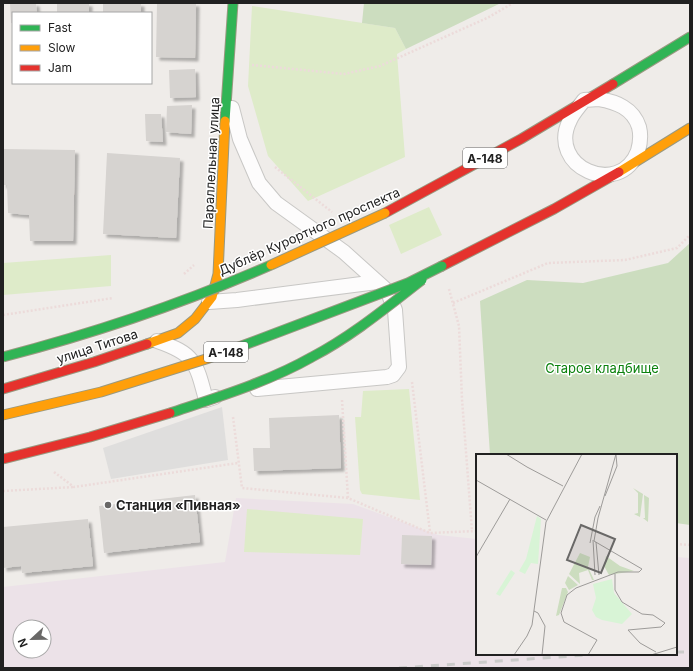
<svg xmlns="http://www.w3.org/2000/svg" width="693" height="671" font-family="Inter,sans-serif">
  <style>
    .industrial { fill: #ece2e8; fill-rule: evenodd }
    .grass { fill: #deebc9 }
    .forest { fill: #ccddbf }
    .parking { fill: #dfdedd }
    .building { fill: #d6d3d0; filter: url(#shadow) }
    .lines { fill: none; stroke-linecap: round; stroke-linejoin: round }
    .lane-casing { stroke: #c8c7c5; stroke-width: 16 }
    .fast-casing { stroke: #999980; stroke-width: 11 }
    .slow-casing { stroke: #999980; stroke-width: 11 }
    .jam-casing { stroke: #999980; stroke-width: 11 }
    .path { stroke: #ecdbda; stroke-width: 2.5; stroke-dasharray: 2 2; stroke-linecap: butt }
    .lane { stroke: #fdfcfc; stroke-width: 14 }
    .fast { stroke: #30b455; stroke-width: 9 }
    .slow { stroke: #ff9f0a; stroke-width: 9 }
    .jam { stroke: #e5322d; stroke-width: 9 }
    .rail { stroke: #cbcbca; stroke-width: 3; stroke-dasharray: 8 8; stroke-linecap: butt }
    .fast-bridge-casing { stroke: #999980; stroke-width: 11; stroke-linecap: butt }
    .slow-bridge-casing { stroke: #999980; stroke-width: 11; stroke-linecap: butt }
    .jam-bridge-casing { stroke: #999980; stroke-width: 11; stroke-linecap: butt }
    .fast-bridge { stroke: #30b455; stroke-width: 9 }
    .slow-bridge { stroke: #ff9f0a; stroke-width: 9 }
    .jam-bridge { stroke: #e5322d; stroke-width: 9 }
    .poi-dot { fill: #696867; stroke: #fff; stroke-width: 1.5 }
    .labels { text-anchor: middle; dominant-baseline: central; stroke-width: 3; stroke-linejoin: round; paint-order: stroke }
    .shield { fill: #fff; stroke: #646464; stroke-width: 1 }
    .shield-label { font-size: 12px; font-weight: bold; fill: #212121 }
    .street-label { font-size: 13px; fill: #212121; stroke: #fff }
    .park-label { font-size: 13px; fill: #0c820e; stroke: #fff }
    .poi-label { font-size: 13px; font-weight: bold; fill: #212121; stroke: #fff; text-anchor: start }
    .inset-road { fill: none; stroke: #9d9b99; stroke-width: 1 }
    .view { fill: #696867; fill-opacity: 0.15; stroke: #696867; stroke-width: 2 }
    .inset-edge { fill: none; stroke: #212121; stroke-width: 2 }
  </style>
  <defs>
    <filter id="shadow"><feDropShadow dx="3.5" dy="3.5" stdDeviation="1" flood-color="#0004"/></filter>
  </defs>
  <rect width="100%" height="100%" fill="#efece9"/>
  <!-- industrial -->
  <path class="industrial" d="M236,498l117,6 85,31 39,4v115h199v-97l14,1v110h-687v-81l222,-25zM20,627h24v24h-24z"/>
  <!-- grass -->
  <path class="grass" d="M252,6l143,22 11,21 -9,5 8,103 -97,44 -40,-45 -20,-70z
    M429,207l13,28 -41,19 -12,-29z
    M111,255v31l-108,9v-32z
    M409,389l11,111 -58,-6 -2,-4 -5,-73h6l2,-26z
    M247,509l116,10 -3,36 -116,-3z"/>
  <!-- forest -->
  <path class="forest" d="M364,3h137l-95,46 -11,-21 -33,-5z
    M690,243v282l-14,-2v-68h-186l-10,-154 47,-21 56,3 85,-20z"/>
  <!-- parking -->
  <path class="parking" d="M222,407l6,53 -117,19 -8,-31z"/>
  <!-- building -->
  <path class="building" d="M10,3h26l1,10h-24v10h-2z
    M57,3h32v10h-32z
    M103,3h38v10h-38z
    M157,3h39l-1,55 -39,-1z
    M195,69l1,28 -26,1 -1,-28z
    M192,105l-1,29 -25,-2 1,-26z
    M145,114h16l2,28 -17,-1z
    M3,149l72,1 -2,91h-43l-1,-26 -21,-2 -1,-28h-4z
    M107,153l73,5 -4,80 -73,-4z
    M339,415l2,53 -87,3 -1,-23h17l-1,-30z
    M195,495l5,47 -96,11 -5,-47z
    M88,519l5,47 -71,7 -1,-7 -18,2v-41z
    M402,535l30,1 -1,29 -30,-1z"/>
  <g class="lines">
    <defs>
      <path id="lane" d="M599,99c17,3 34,9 40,28 2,8 1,17 -1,24 -18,48 -92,16 -68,-31 3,-7 9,-13 14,-20z
        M232,108l8,31 19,44 17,20 68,49 40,36 5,7 6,15 4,57 -6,8 -6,2 -130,12
        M209,302l28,-2 140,-18
        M157,341c38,13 39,21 49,59l9,-3"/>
      <path id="fast" d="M613,84l77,-47
        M225,121l8,-118"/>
      <path id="slow" d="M619,172l71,-44
        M147,344l31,-11 17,-14 17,-22 6,-23 7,-153"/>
      <path id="jam" d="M385,213l136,-74 92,-55
        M442,266l112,-57 65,-37
        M3,389l91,-27 53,-18"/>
    </defs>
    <!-- lane casing -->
    <use href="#lane" class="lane-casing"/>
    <!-- fast casing -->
    <use href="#fast" class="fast-casing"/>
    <!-- slow casing -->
    <use href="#slow" class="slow-casing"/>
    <!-- jam casing -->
    <use href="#jam" class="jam-casing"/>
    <!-- path -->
    <path class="path" d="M252,65l92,9 36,-8 107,-48 26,-15
      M275,167l57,45
      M184,274l10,-9
      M449,289l10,37 3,73 10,132
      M453,303l95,-40 77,-3 52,-12 13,-13
      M3,315l110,-17
      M412,382l18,150
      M342,400l6,98
      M233,417l9,71 106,10 82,35 47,-2
      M54,472l20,15 164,-24
      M3,491l71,-4
      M676,544l14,1"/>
    <!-- lane -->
    <use href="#lane" class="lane"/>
    <!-- fast -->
    <use href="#fast" class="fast"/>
    <!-- slow -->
    <use href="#slow" class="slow"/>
    <!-- jam -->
    <use href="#jam" class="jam"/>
    <!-- rail -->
    <path class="rail" d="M676,652h14
      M399,668l202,-14"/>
    <defs>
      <path id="fast-bridge" d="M239,347l169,-64 34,-17
        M3,357c92,-24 181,-54 268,-92
        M170,413c48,-16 98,-31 142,-56 40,-21 75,-50 110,-77"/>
      <path id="slow-bridge" d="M271,265l114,-52
        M3,415l98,-23 105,-33 33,-12"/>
      <path id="jam-bridge" d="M3,459l87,-22 80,-24"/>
    </defs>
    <!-- fast-bridge casing -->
    <use href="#fast-bridge" class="fast-bridge-casing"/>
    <!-- slow-bridge casing -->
    <use href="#slow-bridge" class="slow-bridge-casing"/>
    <!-- jam-bridge casing -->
    <use href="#jam-bridge" class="jam-bridge-casing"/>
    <!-- fast-bridge -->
    <use href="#fast-bridge" class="fast-bridge"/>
    <!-- slow-bridge -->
    <use href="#slow-bridge" class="slow-bridge"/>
    <!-- jam-bridge -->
    <use href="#jam-bridge" class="jam-bridge"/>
  </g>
  <!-- markers -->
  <circle class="poi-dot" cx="108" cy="505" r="4"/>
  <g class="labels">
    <!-- shield labels -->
    <g class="shield">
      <rect x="463" y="148" width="44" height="20" rx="3"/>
      <rect x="204" y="342" width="44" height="20" rx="3"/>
    </g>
    <g class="shield-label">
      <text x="485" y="158">А-148</text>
      <text x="226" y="352">А-148</text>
    </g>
    <!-- street labels -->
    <g class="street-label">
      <text transform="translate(211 163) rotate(-87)">Параллельная улица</text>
      <text transform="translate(309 231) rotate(-24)">Дублёр Курортного проспекта</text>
      <text transform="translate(97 346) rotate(-18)">улица Титова</text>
    </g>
    <!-- park labels -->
    <g class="park-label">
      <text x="602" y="368">Старое кладбище</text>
    </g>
    <!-- poi labels -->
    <g class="poi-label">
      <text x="116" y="505">Станция «Пивная»</text>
    </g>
  </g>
  <!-- overview -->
  <g transform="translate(476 454)">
    <rect width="201" height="201" fill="#efece9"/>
    <path d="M157,34l10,6 -3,23 -6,-3 4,-1v-20zM168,41l5,3 -1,24 -5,-4h2zM104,99l10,4 -2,10 6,13h-2l-4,-10 -9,3 1,11 -11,-10zM130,102l14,10 14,5 -25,4 -5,-9zM92,122l10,9 -9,5 -4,-7zM86,134h4l2,4 -9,23 -3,1z" fill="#ccddbf"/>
    <path d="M61,62l4,3 -3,45 -7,-1 -6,11 -6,-3 7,-12zM35,116l4,3 -15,23 -4,-2zM136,125l2,14 18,21 -10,10 -20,-4 -6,-3 -4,-7 4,-12 -3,-14z" fill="#d8f4d6"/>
    <path class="inset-road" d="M30,0l21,13M51,13l36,19M0,26l70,40M129,42l12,-30 -1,-11M117,86l2,35M120,88l3,33M114,89l5,-26 5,-11M0,103l34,-58M139,120v16l7,12 20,12 11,1 12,8 -4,4 -33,3 12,13 16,9M58,157l4,2 7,13 -3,29M38,201l13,-19 5,-11 14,-103 36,-68M112,201l9,-15 -33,-18 -3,-9 6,-18 9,-7 42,-16h21l3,-3 -48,-28 4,-23 18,-64M175,201l26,-8"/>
    <path class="view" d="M105,71l34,14 -14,34 -34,-13z"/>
    <rect width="201" height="201" class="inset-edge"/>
  </g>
  <!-- border -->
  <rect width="693" height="671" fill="none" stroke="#212121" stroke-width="8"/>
  <!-- legend -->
  <rect x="12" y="12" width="140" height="72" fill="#ffffff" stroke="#a6a6a6"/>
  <rect x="20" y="25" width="20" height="6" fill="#30b455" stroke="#a6a6a6"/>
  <text x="48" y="32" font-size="12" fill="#212121">Fast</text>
  <rect x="20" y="45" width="20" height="6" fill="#ff9f0a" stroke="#a6a6a6"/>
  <text x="48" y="52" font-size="12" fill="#212121">Slow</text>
  <rect x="20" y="65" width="20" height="6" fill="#e5322d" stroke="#a6a6a6"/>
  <text x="48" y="72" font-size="12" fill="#212121">Jam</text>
  <!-- north arrow -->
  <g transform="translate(32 639) rotate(248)"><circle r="19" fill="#ffffff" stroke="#a6a6a6"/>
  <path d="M0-3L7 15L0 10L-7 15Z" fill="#696867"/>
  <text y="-6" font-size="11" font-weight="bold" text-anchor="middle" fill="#212121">N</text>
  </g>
</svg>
